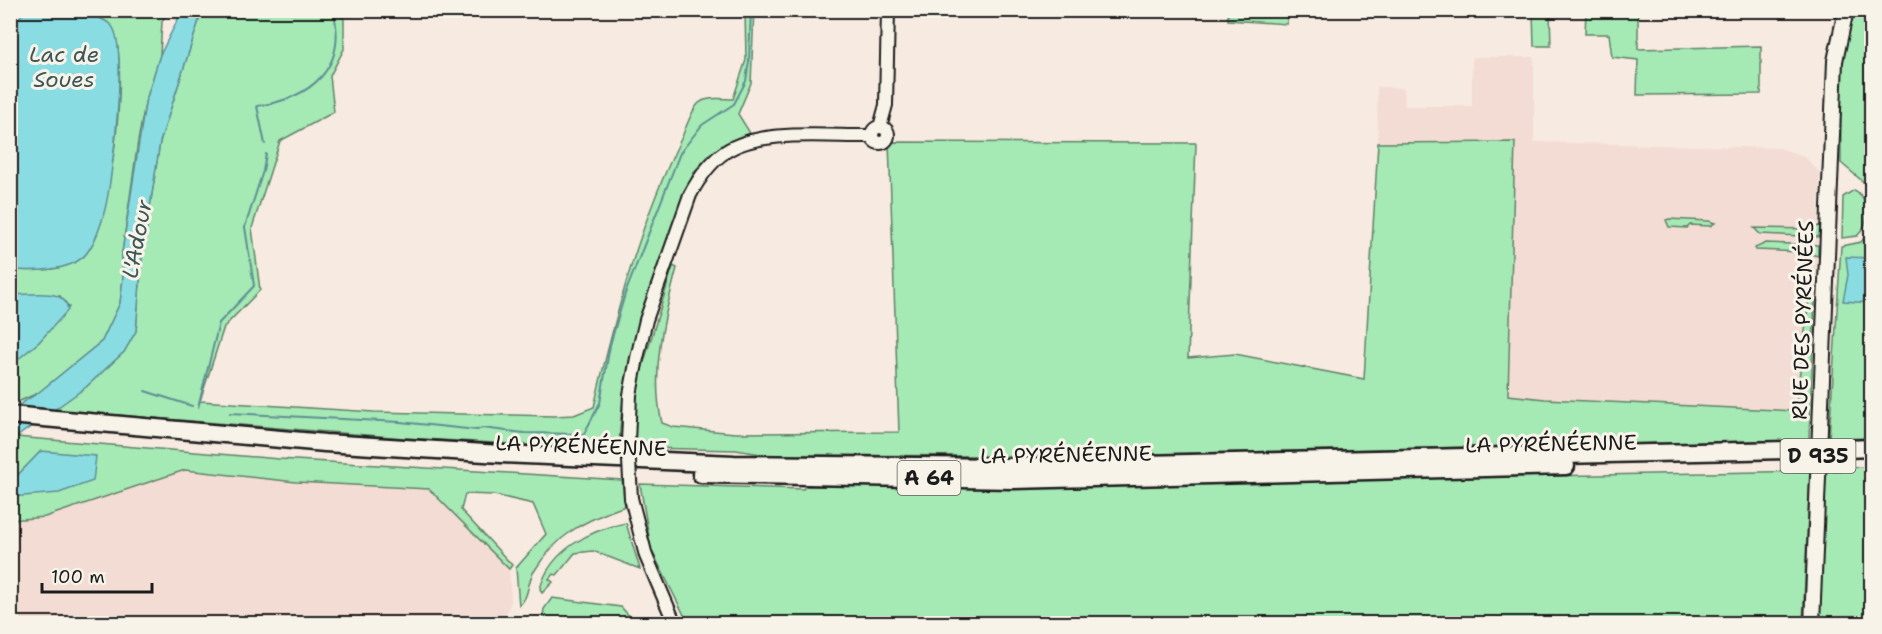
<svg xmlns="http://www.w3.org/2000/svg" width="1882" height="634" font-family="'Shantell Sans',sans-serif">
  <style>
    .built { fill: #f3dcd3 }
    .green { fill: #a5e9b4; stroke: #608268; stroke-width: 1.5 }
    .water { fill: #8adce3; stroke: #5e8f93; stroke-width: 1.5 }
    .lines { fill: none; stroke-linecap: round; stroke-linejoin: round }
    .stream { stroke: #5e8f93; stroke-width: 2 }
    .secondary-casing { stroke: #1c1c1c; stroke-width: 16 }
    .primary-casing { stroke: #1c1c1c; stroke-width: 18 }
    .highway-casing { stroke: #1c1c1c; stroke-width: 21 }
    .secondary { stroke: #f7f3e8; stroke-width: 12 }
    .primary { stroke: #f7f3e8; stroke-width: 14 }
    .highway { stroke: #f7f3e8; stroke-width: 16 }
    .secondary-bridge-casing { stroke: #1c1c1c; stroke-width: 16; stroke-linecap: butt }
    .highway-bridge-casing { stroke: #1c1c1c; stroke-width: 21; stroke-linecap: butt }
    .secondary-bridge { stroke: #f7f3e8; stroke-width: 12 }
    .highway-bridge { stroke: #f7f3e8; stroke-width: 16 }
    .labels { text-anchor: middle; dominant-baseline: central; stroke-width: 6; stroke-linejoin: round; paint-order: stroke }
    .shield { fill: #f7f3e8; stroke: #5e5c59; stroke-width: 1.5 }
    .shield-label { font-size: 20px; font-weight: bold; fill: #1c1c1c }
    .street-label { font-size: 21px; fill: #1c1c1c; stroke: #f7f3e8 }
    .water-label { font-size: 22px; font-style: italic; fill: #3d5658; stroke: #f7f3e8 }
  </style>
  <rect width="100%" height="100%" fill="#f7eae0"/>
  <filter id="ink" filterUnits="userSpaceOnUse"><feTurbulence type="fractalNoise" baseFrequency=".0167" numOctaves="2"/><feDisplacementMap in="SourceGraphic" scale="12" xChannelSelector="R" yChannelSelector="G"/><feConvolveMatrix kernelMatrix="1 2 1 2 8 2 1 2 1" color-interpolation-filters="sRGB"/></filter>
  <g filter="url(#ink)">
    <!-- built -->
    <path class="built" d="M1472,57h62v85l245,6 25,8 16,17 -5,127 -6,-1 -2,7 -11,105 -251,-12 -38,-4 8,-253 -137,1 -1,-56 27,1 1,18h67z
      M185,470l111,12 133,7 80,80 2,33 -6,14 13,7 -507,1v-104l34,-3z"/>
    <!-- green -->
    <path class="green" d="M60,11h107l-5,11 -2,33 -15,49 -7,37 -16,112 1,26 -3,24 -18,38 -64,52 -27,12 -1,-40 29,-23 30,-35 -9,-11 -49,-1v-25c21,1 53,2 71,-12 29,-23 49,-202 30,-231 -9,-13 -38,-15 -52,-16z
      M202,11h139l3,9v29l-14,27 4,36 -54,29 -28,87 8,62 -36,37 -24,74 174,11 180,4 20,-1 20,-8c21,-91 46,-186 88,-270 4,-9 9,-26 16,-33 8,-8 25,-5 35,-5l13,-39 -1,-49h9l-3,72 -13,31 12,19c-24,9 -40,19 -56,39 -37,95 -72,173 -75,278l-215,-12 -351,-28 33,-23 38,-35 12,-21 6,-72 18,-117z
      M1228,11h59v13l-59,-4z
      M1533,11h17l1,35h-17z
      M1586,11h52v38l123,-3v48l-124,1 1,-35 -26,-3 -3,-23h-24z
      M1852,11h19v183l-3,-8 -27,-23c0,-51 -3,-102 11,-152z
      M889,142l307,1 -8,215 47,-4 129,25 14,-236 137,-1 -7,253 37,4 250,12 14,-113 6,2 -6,140 -755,16 -287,-1 -31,-5 -90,-2 -13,-12 5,-54 35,-116 4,2c-13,49 -27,105 -15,155l11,4 62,6 164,-1z
      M1854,190c17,9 16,34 3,46l-15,2 1,-41z
      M1669,219l40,2 6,2 -5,3 -20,-1 -3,3 -18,-1 -3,-7z
      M1820,225l-1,12 -59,-3 -6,-6 59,1z
      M1871,229v209l-42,1 12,-193 20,-4z
      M1766,243l52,2v11l-16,-4 -46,-2 -1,-2z
      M16,437l263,22 343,21 3,26c-42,15 -68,28 -92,67 -6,12 -4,24 -14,33l-3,-38 30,-34 -13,-30 -39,-9 -29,-1 -4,16 51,55 -3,4 -80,-80 -133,-7 -111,-12 -140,47 -34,3v-23l30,-46 -30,31v-41z
      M1871,467v156l-52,1 6,-156z
      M1810,471l-7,152h-1115l-37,-74 -11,-65 163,5 3,-3 313,-2z
      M626,523l14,46 -47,-18 -18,2 -18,22 -4,-1 -4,5 4,3 -11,11 -2,-4c10,-39 50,-59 86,-66z
      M552,598l69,9 12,13 -1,4 -90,-1 2,-14z"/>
    <!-- water -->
    <path class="water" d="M27,11c22,-1 66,-2 84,14 18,18 1,157 -6,184 -3,14 -10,35 -20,46 -16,17 -53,16 -74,15l-1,-246z
      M182,11h20l-42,131 -18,117 -6,72 -12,21 -38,35 -75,54v-31l27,-17 64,-52 18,-38 3,-24 -1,-26 23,-149 15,-49z
      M1846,257l25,1v45l-28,-2 5,-26z
      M30,294c14,0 36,-3 38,16l-29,32 -28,23v-70z
      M41,451l55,5 -3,25 -34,12 -48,4v-15z"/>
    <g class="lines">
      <!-- stream -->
      <path class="stream" d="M265,144l-8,-38c52,-7 92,-37 76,-96
        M145,391l47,15
        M198,408l21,-85 35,-37 -9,-59 18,-56 3,-17
        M230,413l170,9 77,8 5,-2 42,5 60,1 16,-31 10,-58 15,-51 55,-141 22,-28 32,-21 12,-23 3,-20 2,-51"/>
      <defs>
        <path id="secondary" d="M872 135a8 8 0 1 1 16 0a8 8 0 1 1-16 0Z
          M880,127l6,-22 2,-95
          M628,442l2,-47 7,-37 9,-38 44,-125c9,-17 19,-32 35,-43 35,-24 105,-15 147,-16
          M631,498l15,58 29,68"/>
        <path id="primary" d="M1812,624l23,-563 11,-51"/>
        <path id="highway" d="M10,415l315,28 176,11 233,10 273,3 785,-17
          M1845,449l27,-1
          M701,474l312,6 553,-14"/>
      </defs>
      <!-- secondary casing -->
      <use href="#secondary" class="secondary-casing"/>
      <!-- primary casing -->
      <use href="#primary" class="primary-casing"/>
      <!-- highway casing -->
      <use href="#highway" class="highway-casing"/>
      <!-- secondary -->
      <use href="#secondary" class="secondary"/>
      <!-- primary -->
      <use href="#primary" class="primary"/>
      <!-- highway -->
      <use href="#highway" class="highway"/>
      <defs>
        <path id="secondary-bridge" d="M628,442l3,56"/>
        <path id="highway-bridge" d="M1792,461l53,-1"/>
      </defs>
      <!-- secondary-bridge casing -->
      <use href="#secondary-bridge" class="secondary-bridge-casing"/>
      <!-- highway-bridge casing -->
      <use href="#highway-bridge" class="highway-bridge-casing"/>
      <!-- secondary-bridge -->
      <use href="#secondary-bridge" class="secondary-bridge"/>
      <!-- highway-bridge -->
      <use href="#highway-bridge" class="highway-bridge"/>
    </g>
  </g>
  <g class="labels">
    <!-- shield labels -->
    <g class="shield">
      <rect x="1780.5" y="439" width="75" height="34" rx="4.5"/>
      <rect x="897.5" y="461" width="63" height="34" rx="4.5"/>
    </g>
    <g class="shield-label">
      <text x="1818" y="456">D 935</text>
      <text x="929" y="478">A 64</text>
    </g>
    <!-- street labels -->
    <g class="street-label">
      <text transform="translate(1803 320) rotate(-88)">RUE DES PYRÉNÉES</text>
      <text transform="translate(1551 444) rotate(-1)">LA PYRÉNÉENNE</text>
      <text transform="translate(581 446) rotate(2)">LA PYRÉNÉENNE</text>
      <text transform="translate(1066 455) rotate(-1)">LA PYRÉNÉENNE</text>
    </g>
    <!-- water labels -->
    <g class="water-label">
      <text x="64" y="54">Lac de<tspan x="64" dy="25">Soues</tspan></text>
      <text transform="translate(137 239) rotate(-79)">L'Adour</text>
    </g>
  </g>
  <!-- margin -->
  <rect width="1882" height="634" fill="none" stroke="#f7f3e8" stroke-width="36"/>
  <rect x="18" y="18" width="1846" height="598" fill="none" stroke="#1c1c1c" stroke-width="2" filter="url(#ink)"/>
  <!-- scale -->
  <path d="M42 583v9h110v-9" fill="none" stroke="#1c1c1c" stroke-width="3"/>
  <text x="51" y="583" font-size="18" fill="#1c1c1c" stroke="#f7f3e8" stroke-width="4.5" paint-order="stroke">100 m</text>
</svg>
